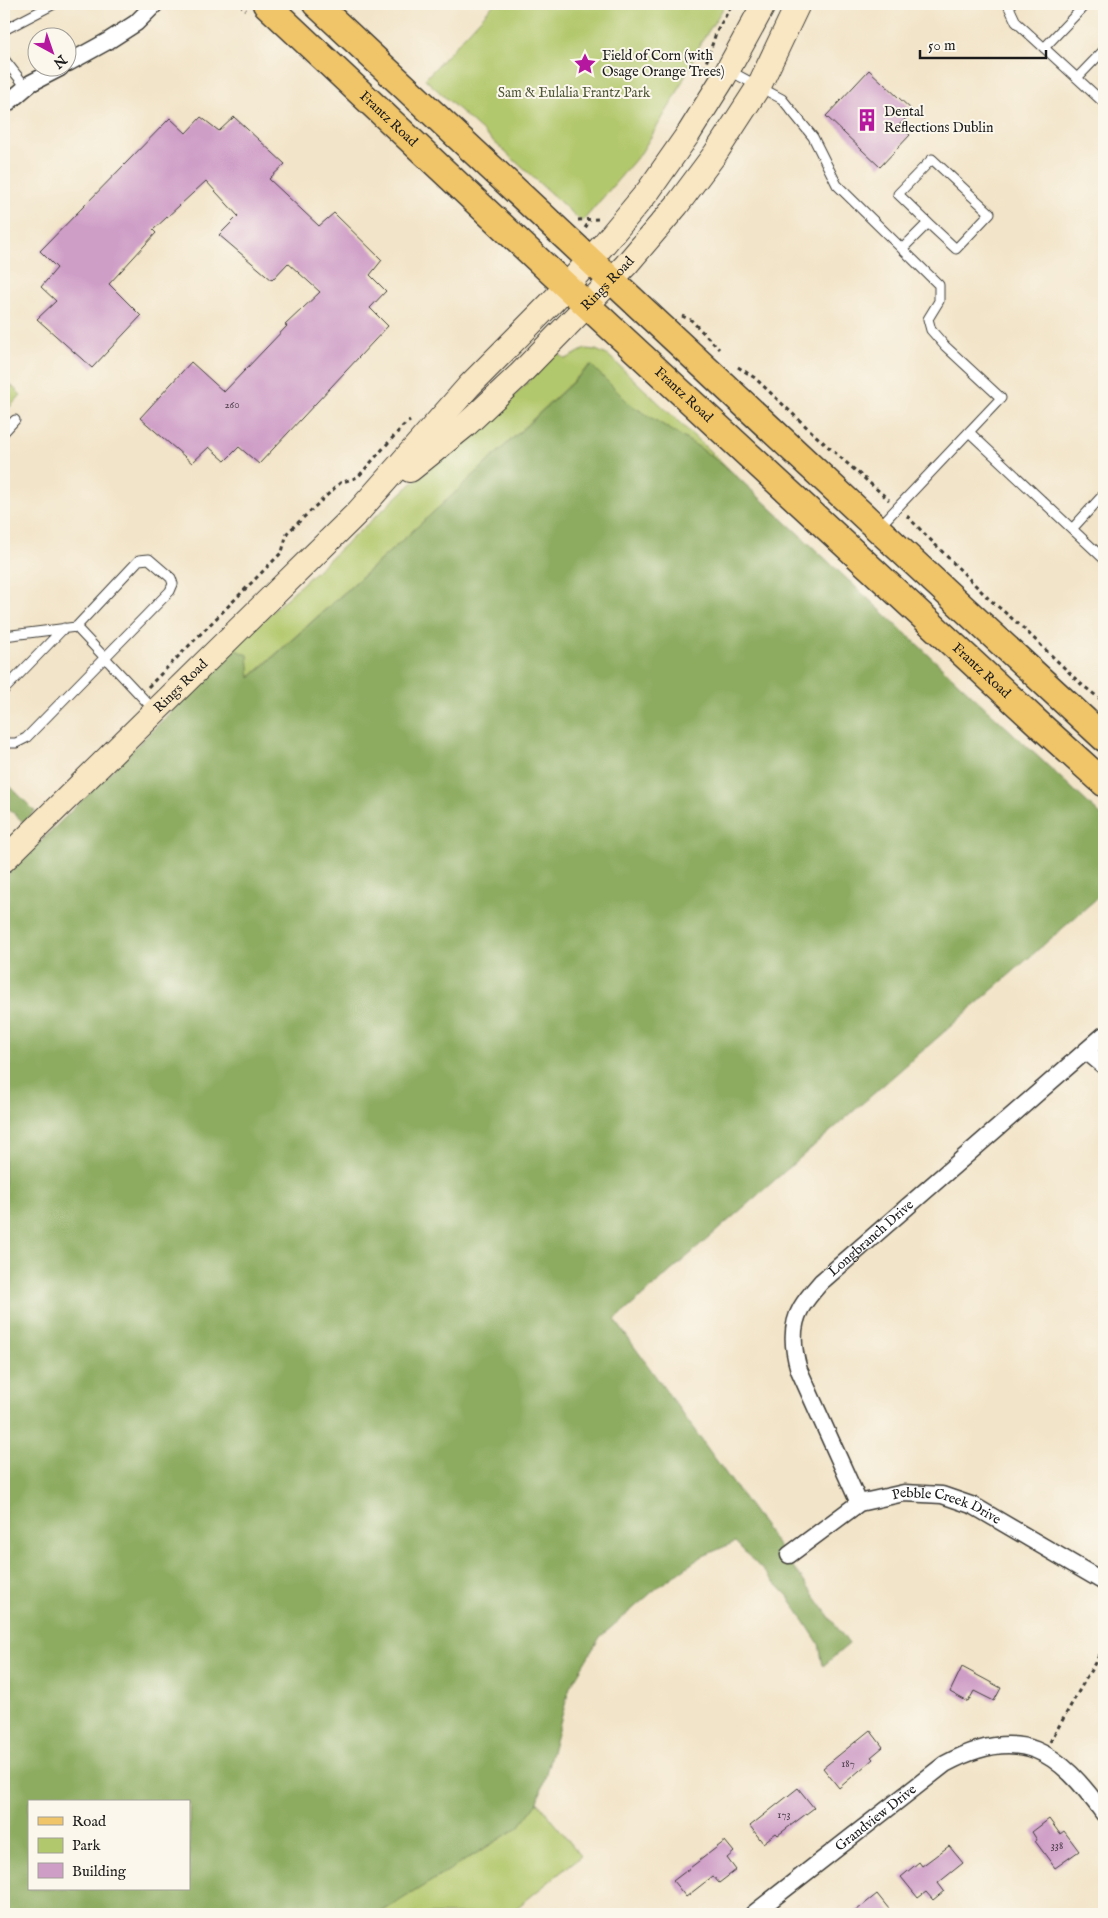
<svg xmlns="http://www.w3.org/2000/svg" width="1108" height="1918" font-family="'IM FELL English',serif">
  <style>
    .green { fill: #b2c86c; stroke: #677244 }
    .forest { fill: #8dac60; stroke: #54643e; fill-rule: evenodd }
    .building { fill: #cf9ec7 }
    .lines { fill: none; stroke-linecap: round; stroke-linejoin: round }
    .lane-casing { stroke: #3c3a36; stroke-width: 11 }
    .street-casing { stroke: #3c3a36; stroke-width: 19 }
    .secondary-casing { stroke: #3c3a36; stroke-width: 26 }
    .primary-casing { stroke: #3c3a36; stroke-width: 29 }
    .path { stroke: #3c3a36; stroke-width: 3; stroke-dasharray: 4 4; stroke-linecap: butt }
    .lane { stroke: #fff; stroke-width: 9 }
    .street { stroke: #fff; stroke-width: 16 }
    .secondary { stroke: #f9e7c3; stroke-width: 24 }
    .primary { stroke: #f0c469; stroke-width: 26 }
    .labels { text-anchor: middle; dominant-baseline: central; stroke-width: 4; stroke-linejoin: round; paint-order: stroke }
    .number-label { font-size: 11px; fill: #493c47 }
    .poi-label { font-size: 14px; fill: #1c1c1c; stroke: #fbf7ec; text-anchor: start }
    .park-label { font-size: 14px; fill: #505838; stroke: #fbf7ec }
    .street-label { font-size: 14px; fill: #1c1c1c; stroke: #fbf7ec }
  </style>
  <rect width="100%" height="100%" fill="#fbf7ec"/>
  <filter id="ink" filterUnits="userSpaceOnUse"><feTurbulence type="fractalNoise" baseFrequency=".02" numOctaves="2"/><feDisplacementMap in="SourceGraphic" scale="10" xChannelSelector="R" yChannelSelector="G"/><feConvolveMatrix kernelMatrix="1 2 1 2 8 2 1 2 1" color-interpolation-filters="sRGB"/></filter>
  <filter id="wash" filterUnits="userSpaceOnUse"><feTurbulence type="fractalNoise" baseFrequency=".0096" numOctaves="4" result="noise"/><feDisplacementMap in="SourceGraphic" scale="20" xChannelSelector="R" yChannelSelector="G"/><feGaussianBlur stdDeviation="1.12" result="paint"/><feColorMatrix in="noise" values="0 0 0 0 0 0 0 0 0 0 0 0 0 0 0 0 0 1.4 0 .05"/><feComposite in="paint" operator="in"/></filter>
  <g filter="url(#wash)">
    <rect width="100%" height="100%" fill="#f2e4c8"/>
    <!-- green -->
    <path class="green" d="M494,4h232l-24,37 -28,58 -33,54 -59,69 -157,-143z
      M585,349l11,1 13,6 122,115 -31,-23 -69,-43 -41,-40 -132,125 -209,188 -15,-29 44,-43 179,-164 26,-15 74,-74 9,6z
      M4,378l17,17 -17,18z
      M538,1802l43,54 -72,58h-131l141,-87z"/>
    <!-- forest -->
    <path class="forest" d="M591,365l40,40 69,43 31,23 373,347v74l-489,428 234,324 -26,22 -4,-22 -31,-48 -53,-54 -34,15 -43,30 -58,50 -30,50 -32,115 -19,25 -141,87h-374v-1036l230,-229 14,6 2,23 208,-188zM29,1802h160v87h-160z
      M4,780l31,31 -11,12 -20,-19z"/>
    <g id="blocks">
      <!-- building -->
      <path class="building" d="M869,70l44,41 -14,14 11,10 -30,32 -54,-51z
        M201,117l18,14 15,-14 51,47 -16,15 50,47 15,-13 48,47 -12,15 16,16 -16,17 18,18 -129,138 -20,-17 -14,14 -16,-14 -17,16 -52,-45 51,-56 33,30 63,-66 -2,-1 35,-33 -32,-29 -16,17 -53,-45 19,-19 -32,-35 -53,49 3,3 -47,51 32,32 -49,52 -55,-49 19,-18 -15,-14 16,-19 -17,-17 130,-133 16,15z
        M962,1667l39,21 -7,13 -20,-10 -6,11 -18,-10z
        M870,1730l13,17 -12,10 2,2 -34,29 -16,-20z
        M798,1788l16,20 -36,27 -2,-2 -13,10 -13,-17z
        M1049,1819l11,15 4,-3 15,20 -24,17 -20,-27 2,-1 -5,-8z
        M725,1841l9,11 -7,6 9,12 -17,13 -6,-7 -27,21 -13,-16z
        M949,1846l14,17 -25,20 6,8 -11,9 -7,-8 -8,6 -17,-21 18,-15 3,4z
        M877,1894l16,20h-41z"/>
    </g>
  </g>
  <g filter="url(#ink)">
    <use href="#blocks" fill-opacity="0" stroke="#3c3a36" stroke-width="1"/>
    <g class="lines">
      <defs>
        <path id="lane" d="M1011,4l-2,3 7,15 88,81
          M4,30l50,-26
          M1044,48l42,-44
          M4,59l22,28
          M728,70l54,29 31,38 24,48 102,100v16l-11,18 3,11 14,16 56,52 -123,130
          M1077,78l27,-28
          M902,249l26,-26 28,26 34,-36 -58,-54 -34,35 30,29
          M4,432l11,-12
          M969,432l135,127
          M1072,529l32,-35
          M4,636l72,-9 79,84
          M4,690l60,-62
          M4,740l2,3h10l10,-5 144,-147 3,-7 -2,-6 -22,-19 -10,1 -63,67"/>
        <g id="street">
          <path d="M68,63l40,-22 28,-18 19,-19"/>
          <path d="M4,106l27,-23 29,-15"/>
          <path d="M1086,1051l18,15"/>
          <path id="s1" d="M859,1503l-60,-133c-6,-20 -9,-43 2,-62 5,-9 13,-18 20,-26l283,-247"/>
          <path id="s2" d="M789,1555l70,-52 45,-10 38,2 32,11 130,76"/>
          <path id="s3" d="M753,1914l192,-150c75,-41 114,-13 159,50"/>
        </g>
        <g id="secondary">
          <path id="s4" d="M410,470l56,-45 53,-50 107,-110 51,-60 38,-51 44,-68 39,-82"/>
          <path id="s5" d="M4,860l354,-348 111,-126 85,-86 50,-56 45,-54 40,-57 35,-56 40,-73"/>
        </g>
        <g id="primary">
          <path id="s6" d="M266,4l284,267 492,456 62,56"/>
          <path d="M316,4l550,514 238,220"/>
        </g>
      </defs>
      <!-- lane casing -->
      <use href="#lane" class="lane-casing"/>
      <!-- street casing -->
      <use href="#street" class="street-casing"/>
      <!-- secondary casing -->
      <use href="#secondary" class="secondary-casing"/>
      <!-- primary casing -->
      <use href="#primary" class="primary-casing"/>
      <!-- path -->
      <path class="path" d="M240,4l6,6
        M704,69l12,-36 16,-29
        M578,220l20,-1
        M585,228l5,-7
        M682,316l9,4 28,29
        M738,367l17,11 61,58 73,64
        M907,516l81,82 34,29 59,57 23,18
        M148,687l134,-135 5,-19 53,-50 18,-6 45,-51 7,-5
        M1050,1742l54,-95"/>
      <!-- lane -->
      <use href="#lane" class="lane"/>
      <!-- street -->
      <use href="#street" class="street"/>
      <!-- secondary -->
      <use href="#secondary" class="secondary"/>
      <!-- primary -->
      <use href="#primary" class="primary"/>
    </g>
  </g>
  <!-- icons -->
  <defs>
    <symbol id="sight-bare" viewBox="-9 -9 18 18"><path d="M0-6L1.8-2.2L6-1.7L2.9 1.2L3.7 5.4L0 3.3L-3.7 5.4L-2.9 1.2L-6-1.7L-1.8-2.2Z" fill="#b5179e" stroke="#fbf7ec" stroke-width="2.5" paint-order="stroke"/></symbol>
    <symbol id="building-bare" viewBox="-9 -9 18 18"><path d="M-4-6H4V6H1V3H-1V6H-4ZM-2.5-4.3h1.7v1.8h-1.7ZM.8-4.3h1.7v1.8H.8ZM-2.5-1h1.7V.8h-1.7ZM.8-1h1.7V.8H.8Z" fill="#b5179e" stroke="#fbf7ec" stroke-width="2.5" paint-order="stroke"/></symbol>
  </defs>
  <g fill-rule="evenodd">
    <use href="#sight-bare" x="569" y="48" width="32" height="32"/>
    <use href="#building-bare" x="851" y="104" width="32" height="32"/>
  </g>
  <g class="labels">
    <!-- number labels -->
    <g class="number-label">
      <text x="232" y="405">260</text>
      <text x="848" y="1764">187</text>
      <text x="784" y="1815">173</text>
      <text x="1057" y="1846">338</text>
    </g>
    <!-- poi labels -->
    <g class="poi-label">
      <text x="602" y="56">Field of Corn (with<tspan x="602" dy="16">Osage Orange Trees)</tspan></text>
      <text x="884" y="112">Dental<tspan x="884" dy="16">Reflections Dublin</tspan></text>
    </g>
    <!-- park labels -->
    <g class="park-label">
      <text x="574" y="93">Sam &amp; Eulalia Frantz Park</text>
    </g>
    <!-- street labels -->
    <g class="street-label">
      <text stroke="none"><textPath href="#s6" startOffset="168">Frantz Road</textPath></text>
      <text stroke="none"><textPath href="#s4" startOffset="272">Rings Road</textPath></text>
      <text stroke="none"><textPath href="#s6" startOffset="572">Frantz Road</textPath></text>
      <text stroke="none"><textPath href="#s6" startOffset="978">Frantz Road</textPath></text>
      <text stroke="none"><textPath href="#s5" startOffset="248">Rings Road</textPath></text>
      <text stroke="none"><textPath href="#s1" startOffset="309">Longbranch Drive</textPath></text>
      <text stroke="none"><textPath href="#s2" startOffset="178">Pebble Creek Drive</textPath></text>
      <text stroke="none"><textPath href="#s3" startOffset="156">Grandview Drive</textPath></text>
    </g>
  </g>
  <!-- margin -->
  <rect width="1108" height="1918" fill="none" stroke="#fbf7ec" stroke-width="20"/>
  <!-- legend -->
  <rect x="28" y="1800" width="162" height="90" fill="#fbf7ec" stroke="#a29f99"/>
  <rect x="38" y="1817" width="25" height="8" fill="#f0c469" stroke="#a29f99"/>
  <text x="72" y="1826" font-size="15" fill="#1c1c1c">Road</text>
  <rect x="38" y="1838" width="25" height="15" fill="#b2c86c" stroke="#a29f99"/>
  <text x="72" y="1850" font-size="15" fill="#1c1c1c">Park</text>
  <rect x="38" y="1863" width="25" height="15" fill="#cf9ec7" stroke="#a29f99"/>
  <text x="72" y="1876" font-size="15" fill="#1c1c1c">Building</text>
  <!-- north arrow -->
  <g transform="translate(52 52) rotate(140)"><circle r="24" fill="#fbf7ec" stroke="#a29f99"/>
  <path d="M0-4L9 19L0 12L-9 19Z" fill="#b5179e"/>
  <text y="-8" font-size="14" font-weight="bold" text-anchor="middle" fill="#1c1c1c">N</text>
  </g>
  <!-- scale -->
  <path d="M920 50v8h126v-8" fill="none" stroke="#1c1c1c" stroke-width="2.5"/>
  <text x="928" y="50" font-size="15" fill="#1c1c1c" stroke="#fbf7ec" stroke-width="4" paint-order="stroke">50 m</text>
</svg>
